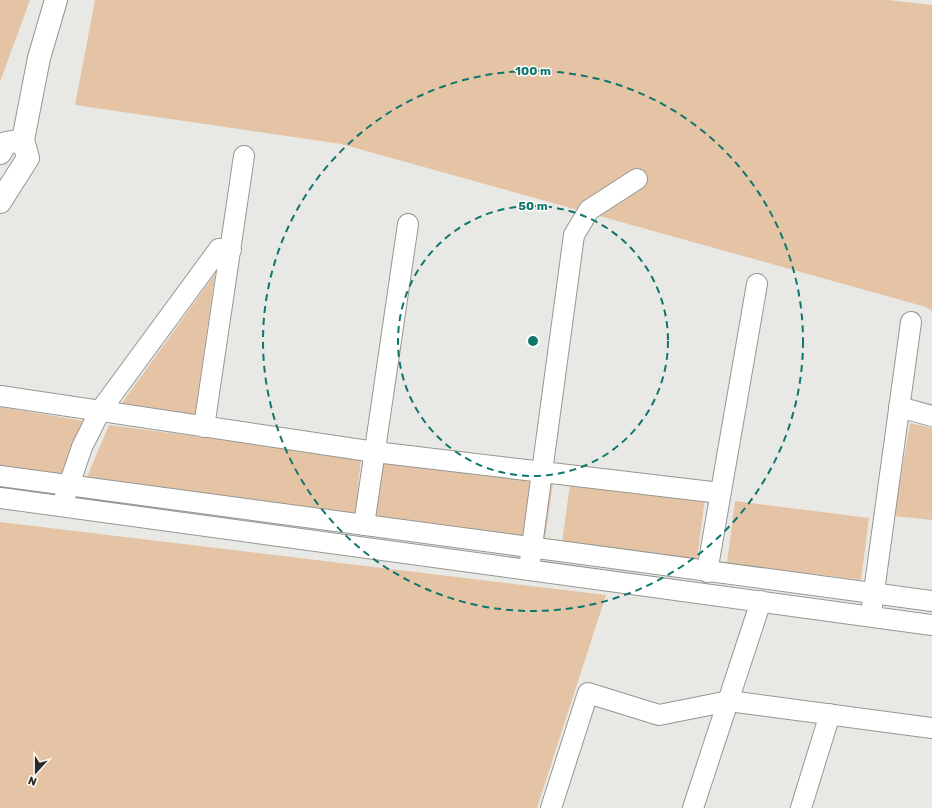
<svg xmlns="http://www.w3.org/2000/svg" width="932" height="808" font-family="Rubik,sans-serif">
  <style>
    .green { fill: #e5c4a5 }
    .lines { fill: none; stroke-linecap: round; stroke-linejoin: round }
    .street-casing { stroke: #969793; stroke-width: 22 }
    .secondary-casing { stroke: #969793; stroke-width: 24 }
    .street { stroke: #fff; stroke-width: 20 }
    .secondary { stroke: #fff; stroke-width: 22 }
    .ring { fill: none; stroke: #0f766e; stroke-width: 2; stroke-dasharray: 7 5 }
    .centre { fill: #0f766e; stroke: #fffffe; stroke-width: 2 }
    .ring-label { font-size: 12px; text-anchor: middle; font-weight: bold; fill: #0f766e; stroke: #fffffe; stroke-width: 3; stroke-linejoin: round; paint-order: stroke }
  </style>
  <rect width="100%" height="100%" fill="#e8e8e4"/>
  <!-- green -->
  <path class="green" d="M0,0h30l-30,82z
    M95,0h794l43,5v306l-6,-4 -585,-163 -266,-39z
    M215,274l-20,141 -76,-8z
    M0,407l84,14 -22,54 -62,-10z
    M910,423l22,5v92l-38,-4z
    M109,425l252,33 -6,58 -268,-39z
    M381,460l172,23 -8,57 -172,-22z
    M570,484l135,14 -8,62 -135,-17z
    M735,501l134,17 -8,62 -134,-17z
    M0,522l606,73 -69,213h-537z"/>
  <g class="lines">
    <defs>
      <path id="street" d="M0,396l375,56 345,41
        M899,407l33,9
        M204,427l40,-271
        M0,476l932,125
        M65,497l17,-50 18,-36 119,-162 12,1
        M0,498l932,127
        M364,525l44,-301
        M530,561l44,-326 15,-25 48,-31
        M707,572l50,-288
        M872,606l39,-284
        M551,808l37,-115 71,22 70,-14 203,27
        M693,808l68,-207
        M801,808l29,-94"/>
      <path id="secondary" d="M0,153l6,-10 17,-3
        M0,202l28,-44 -5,-18 16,-82 17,-58"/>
    </defs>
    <!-- street casing -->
    <use href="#street" class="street-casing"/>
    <!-- secondary casing -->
    <use href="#secondary" class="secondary-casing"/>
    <!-- street -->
    <use href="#street" class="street"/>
    <!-- secondary -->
    <use href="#secondary" class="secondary"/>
  </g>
  <!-- distance rings -->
  <g class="ring">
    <circle cx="533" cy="341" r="135"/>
    <circle cx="533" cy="341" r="270"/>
  </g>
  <circle cx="533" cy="341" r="6" class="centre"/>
  <g class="ring-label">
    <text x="533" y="75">100 m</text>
    <text x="533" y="210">50 m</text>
  </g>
  <!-- north arrow -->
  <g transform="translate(36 772) rotate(201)" stroke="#fffffe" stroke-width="3" paint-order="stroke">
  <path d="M0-3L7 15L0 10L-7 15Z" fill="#2a2a29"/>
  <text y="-6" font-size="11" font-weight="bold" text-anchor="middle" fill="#2a2a29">N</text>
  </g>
</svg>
